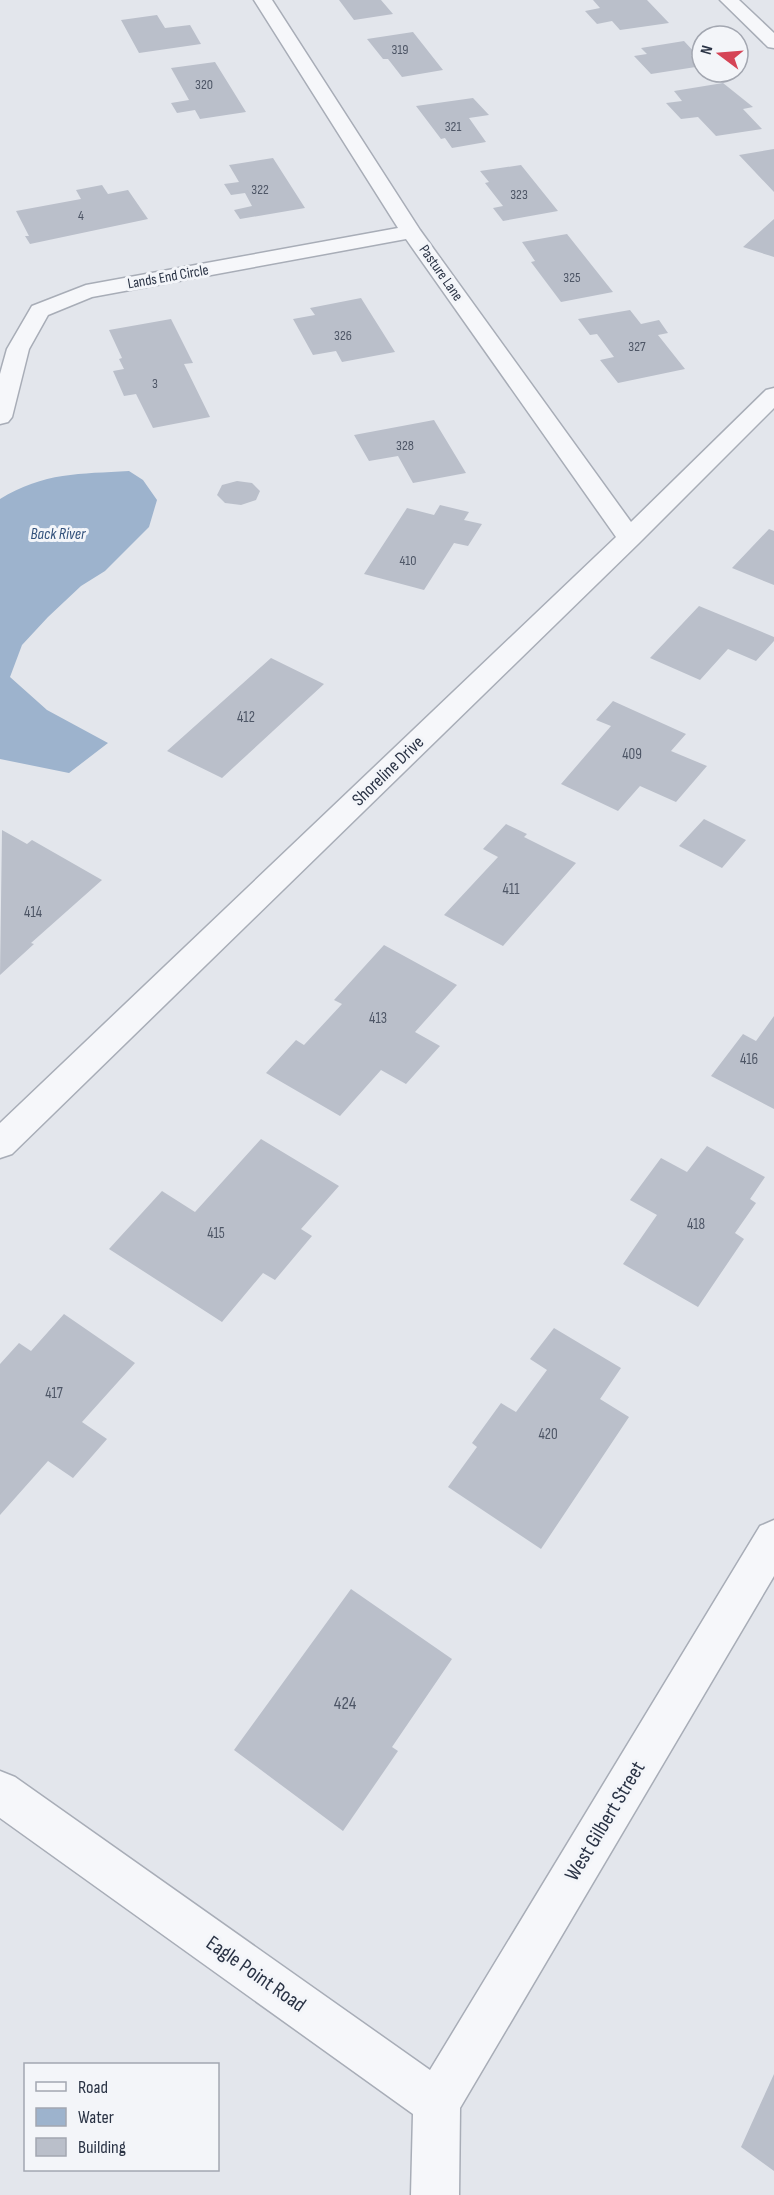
<svg xmlns="http://www.w3.org/2000/svg" width="774" height="2195" font-family="'Sofia Sans Condensed',sans-serif">
  <style>
    .water { fill: #9db3cd }
    .building { fill: #babfca }
    .lines { fill: none; stroke-linecap: round; stroke-linejoin: round }
    .street-casing { stroke: #a8adb7; stroke-width: 3 }
    .street { fill: #f6f7fa; fill-rule: evenodd }
    .labels { text-anchor: middle; dominant-baseline: central; stroke-width: 6; stroke-linejoin: round; paint-order: stroke }
    .far-number-label { font-size: 14px; fill: #4e5666 }
    .far-street-label { font-size: 15px; fill: #2a3345; stroke: #f3f5f9 }
    .number-label { font-size: 15px; fill: #4e5666 }
    .far-water-label { font-size: 16px; font-style: italic; fill: #32517b; stroke: #f3f5f9 }
    .street-label { font-size: 18px; fill: #2a3345; stroke: #f3f5f9 }
    .near-number-label { font-size: 18px; fill: #4e5666 }
    .near-street-label { font-size: 21px; fill: #2a3345; stroke: #f3f5f9 }
  </style>
  <rect width="100%" height="100%" fill="#e3e6ec"/>
  <!-- water -->
  <path class="water" d="M129,471l14,9 14,20 -8,27 -44,44 -24,15 -33,31 -26,28 -12,32 37,33 61,33 -39,30 -69,-14v-260c44,-27 80,-25 129,-28z"/>
  <!-- building -->
  <path class="building" d="M339,0h42l12,14 -39,6z
    M593,0h54l22,23 -49,7 -8,-9 -15,3 -12,-13 15,-3z
    M157,15l8,13 25,-3 11,19 -62,9 -18,-33z
    M413,32l30,38 -41,7 -14,-18h-5l-16,-20z
    M684,41l12,13 -5,1 11,11 -51,8 -17,-18 13,-2 -6,-6z
    M215,62l31,50 -46,7 -5,-9 -18,3 -6,-10 18,-3 -18,-32z
    M723,83l30,24 -10,2 19,20 -46,7 -18,-19 -17,2 -15,-16 16,-2 -8,-10z
    M473,98l16,17 -20,3 17,24 -34,6 -7,-10 -4,1 -25,-33z
    M774,149v43l-35,-37z
    M273,158l32,50 -65,11 -6,-9 18,-4 -7,-13 -14,2 -7,-11 15,-2 -10,-17z
    M521,165l37,46 -55,10 -10,-13 10,-2 -18,-23 4,-1 -9,-11z
    M102,185l6,9 20,-4 20,29 -118,25 -5,-8h4l-13,-25 65,-12 -5,-9z
    M774,219v38l-31,-10z
    M567,234l46,58 -52,10 -30,-40 4,-1 -13,-19z
    M361,298l34,54 -53,10 -6,-11 -23,4 -20,-36 22,-4 -5,-7z
    M630,310l11,14 18,-4 9,13 -10,2 27,34 -67,14 -18,-23 14,-3 -17,-23 -7,1 -12,-16z
    M171,319l22,44 -9,1 26,53 -57,11 -17,-34 -12,2 -11,-25 11,-2 -5,-10 3,-1 -13,-28z
    M434,420l32,53 -53,10 -15,-27 -29,5 -15,-26z
    M237,481l15,2 8,8 -4,9 -15,5 -16,-2 -8,-8 5,-10z
    M440,505l29,7 -5,8 18,4 -14,22 -14,-3 -30,47 -60,-16 43,-66 27,7z
    M769,529l5,2v54l-42,-17z
    M699,606l75,31v4l-18,20 -28,-12 -28,31 -50,-22z
    M271,658l53,26 -102,94 -55,-27z
    M613,701l73,33 -15,17 36,15 -31,36 -36,-16 -22,25 -57,-27 50,-58 -15,-6z
    M704,819l42,21 -24,28 -43,-22z
    M506,824l21,10 -3,3 52,26 -73,83 -59,-31 54,-58 -15,-8z
    M2,830l25,14 5,-4 70,40 -71,63 3,1 -34,31z
    M384,945l73,40 -42,47 25,14 -34,38 -25,-14 -41,46 -74,-43 30,-33 8,5 38,-41 -8,-4z
    M774,1016v93l-63,-33 32,-42 13,7z
    M261,1139l78,47 -38,43 11,7 -37,44 -12,-7 -41,49 -113,-73 53,-58 33,21z
    M707,1146l58,31 -15,22 6,4 -21,30 9,6 -46,68 -75,-43 34,-49 -27,-15 31,-42 26,14z
    M64,1314l71,49 -53,59 25,17 -34,39 -25,-17 -48,54v-151l19,-21 12,8z
    M554,1328l67,40 -21,31 29,18 -88,132 -93,-62 29,-40 -5,-4 29,-40 15,9 31,-42 -17,-11z
    M351,1589l101,70 -60,88 6,4 -55,80 -109,-81z
    M774,2074v97l-33,-24z"/>
  <g class="lines">
    <defs>
      <path id="street" d="M254,0h18l148,230 211,292 135,-132 8,-2v20l-135,135 -627,611 -12,4v-35l616,-586 -210,-298 -314,58 -44,18 -19,34 -17,68 -4,5 -8,2v-50l7,-25 25,-43 54,-21 312,-57z
        M720,0h19l35,33v15l-6,-1z
        M774,1520v56l-314,532 -1,87h-48l2,-81 -413,-296v-47l15,6 415,293 330,-544z"/>
    </defs>
    <!-- street casing -->
    <use href="#street" class="street-casing"/>
    <!-- street -->
    <use href="#street" class="street"/>
  </g>
  <g class="labels">
    <!-- far-number labels -->
    <g class="far-number-label">
      <text x="400" y="49">319</text>
      <text x="204" y="84">320</text>
      <text x="453" y="126">321</text>
      <text x="260" y="189">322</text>
      <text x="519" y="194">323</text>
      <text x="81" y="215">4</text>
      <text x="572" y="277">325</text>
      <text x="343" y="335">326</text>
      <text x="637" y="346">327</text>
      <text x="155" y="383">3</text>
      <text x="405" y="445">328</text>
      <text x="408" y="560">410</text>
    </g>
    <!-- far-street labels -->
    <g class="far-street-label">
      <text transform="translate(441 273) rotate(55)">Pasture Lane</text>
      <text transform="translate(168 277) rotate(-10)">Lands End Circle</text>
    </g>
    <!-- number labels -->
    <g class="number-label">
      <text x="246" y="717">412</text>
      <text x="632" y="754">409</text>
      <text x="511" y="889">411</text>
      <text x="33" y="912">414</text>
      <text x="378" y="1018">413</text>
      <text x="749" y="1059">416</text>
      <text x="696" y="1224">418</text>
      <text x="216" y="1233">415</text>
      <text x="54" y="1393">417</text>
      <text x="548" y="1434">420</text>
    </g>
    <!-- far-water labels -->
    <g class="far-water-label">
      <text x="58" y="534">Back River</text>
    </g>
    <!-- street labels -->
    <g class="street-label">
      <text transform="translate(388 771) rotate(-44)">Shoreline Drive</text>
    </g>
    <!-- near-number labels -->
    <g class="near-number-label">
      <text x="345" y="1703">424</text>
    </g>
    <!-- near-street labels -->
    <g class="near-street-label">
      <text transform="translate(605 1821) rotate(-59)">West Gilbert Street</text>
      <text transform="translate(256 1974) rotate(35)">Eagle Point Road</text>
    </g>
  </g>
  <!-- legend -->
  <rect x="24" y="2063" width="195" height="108" fill="#f3f5f9" stroke="#a3a7b1" stroke-width="1.5"/>
  <rect x="36" y="2082" width="30" height="9" fill="#f6f7fa" stroke="#a3a7b1" stroke-width="1.5"/>
  <text x="78" y="2093" font-size="18" fill="#2a3345">Road</text>
  <rect x="36" y="2108" width="30" height="18" fill="#9db3cd" stroke="#a3a7b1" stroke-width="1.5"/>
  <text x="78" y="2123" font-size="18" fill="#2a3345">Water</text>
  <rect x="36" y="2138" width="30" height="18" fill="#babfca" stroke="#a3a7b1" stroke-width="1.5"/>
  <text x="78" y="2153" font-size="18" fill="#2a3345">Building</text>
  <!-- north arrow -->
  <g transform="translate(720 54) rotate(286)"><circle r="28" fill="#f3f5f9" stroke="#a3a7b1" stroke-width="1.5"/>
  <path d="M0-4.5L10 22L0 15L-10 22Z" fill="#d54456"/>
  <text y="-9" font-size="16" font-weight="bold" text-anchor="middle" fill="#2a3345">N</text>
  </g>
</svg>
